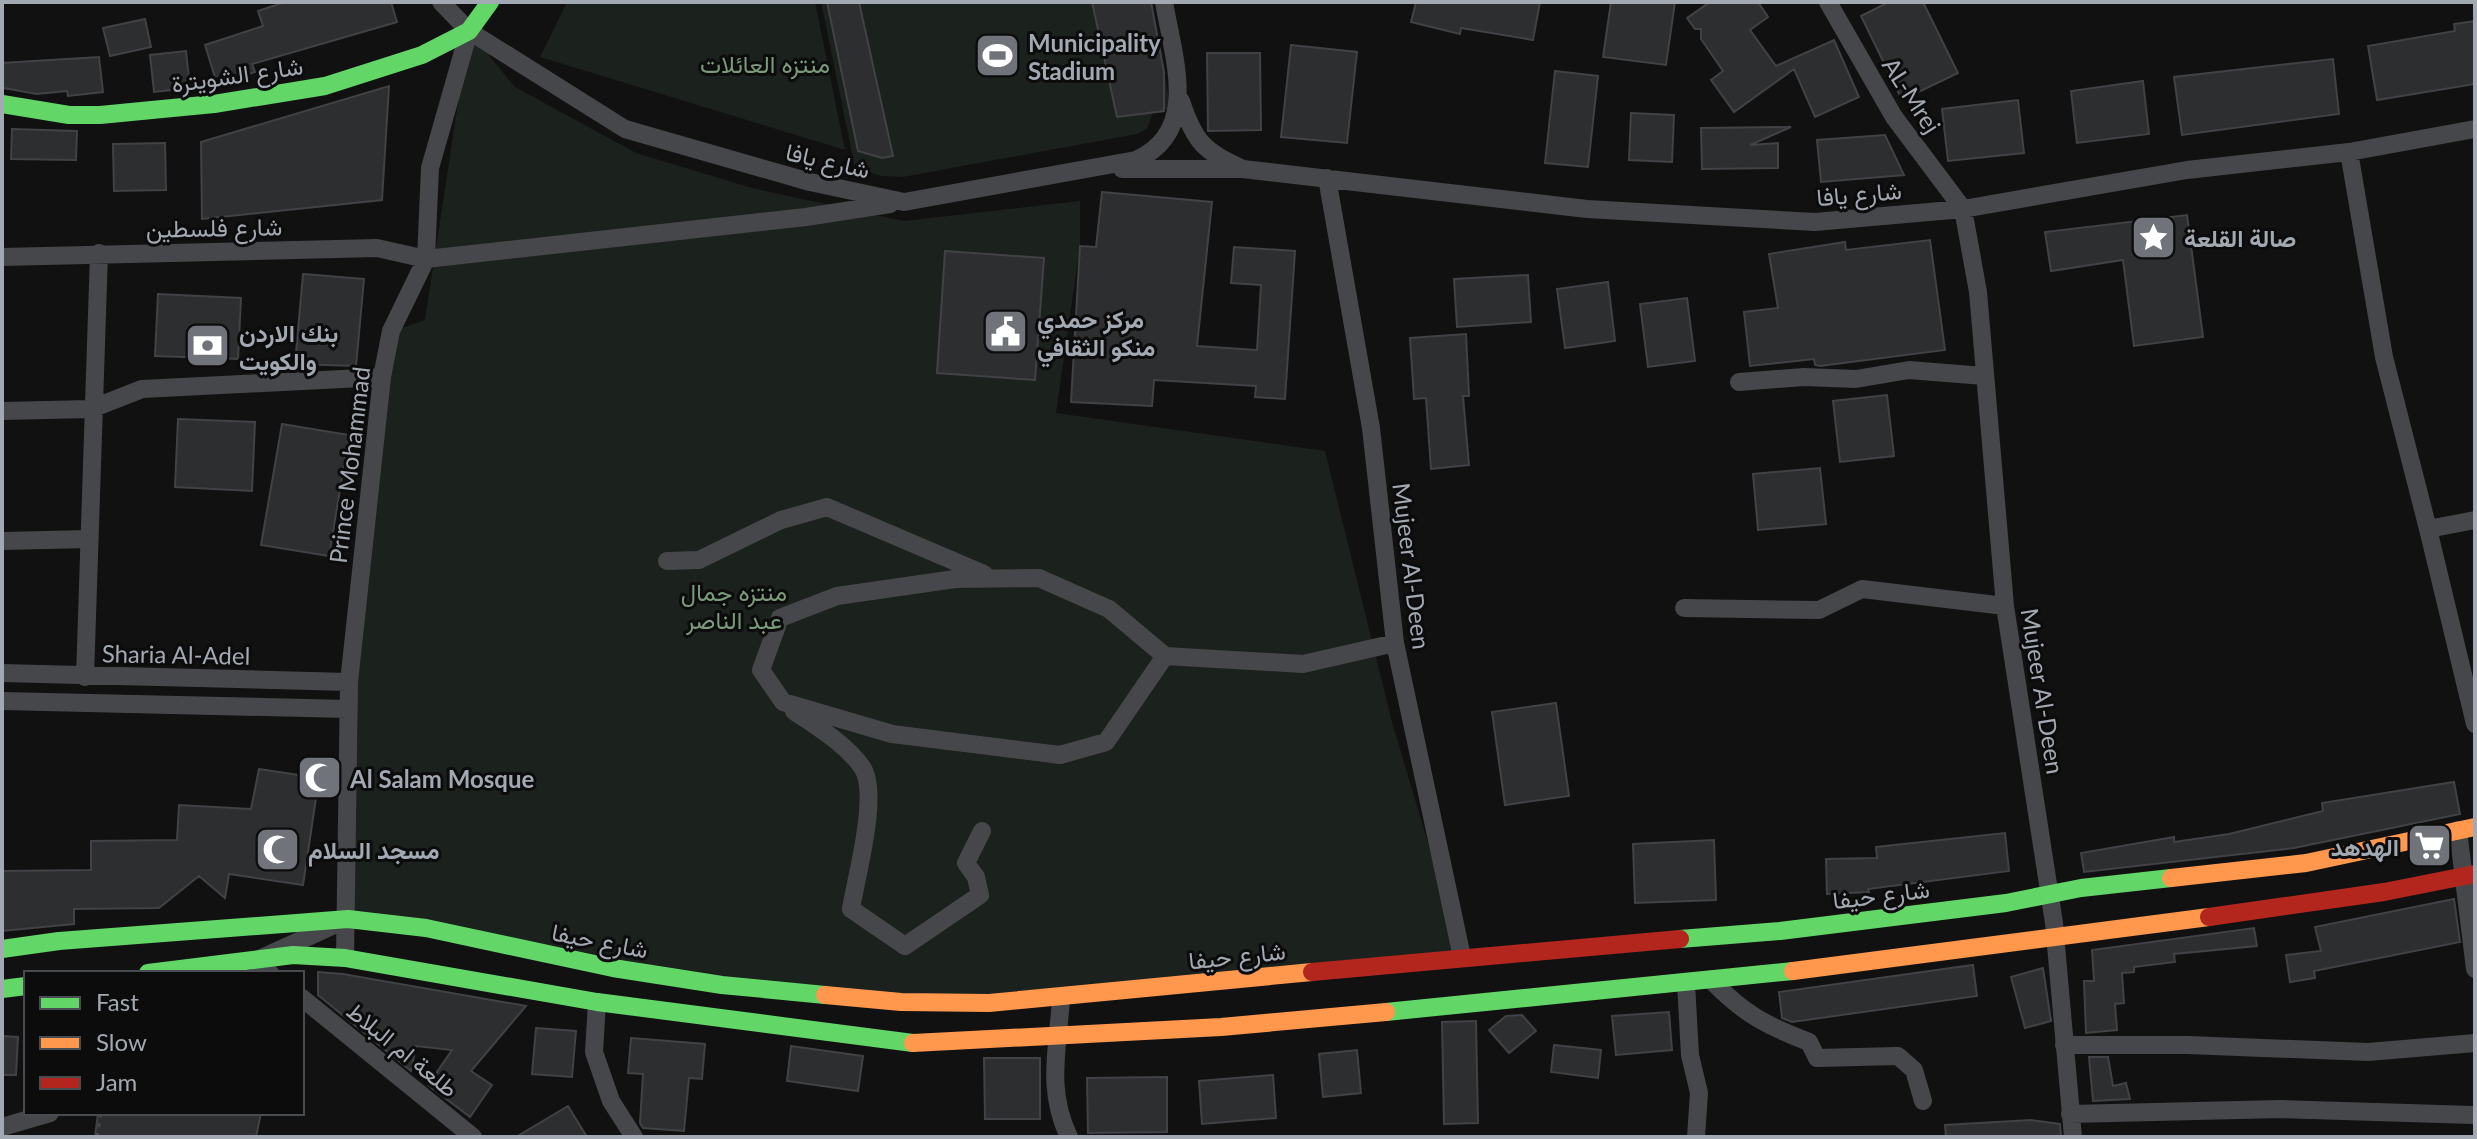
<svg xmlns="http://www.w3.org/2000/svg" width="2477" height="1139" font-family="Lato,Vazirmatn,sans-serif">
  <style>
    .green { fill: #1b211c }
    .building { fill: #2d2e2f; stroke: #414245; stroke-width: 2 }
    .lines { fill: none; stroke-linecap: round; stroke-linejoin: round }
    .path { stroke: #47484b; stroke-width: 3; stroke-dasharray: 4 6; stroke-linecap: butt }
    .street { stroke: #46474a; stroke-width: 18 }
    .fast { stroke: #63d668; stroke-width: 18 }
    .slow { stroke: #ff974d; stroke-width: 18 }
    .jam { stroke: #b3261e; stroke-width: 18 }
    .labels { text-anchor: middle; dominant-baseline: central; stroke-width: 6; stroke-linejoin: round; paint-order: stroke }
    .poi-label { font-size: 24px; font-weight: bold; fill: #a3a9b2; stroke: #0c0c0d; text-anchor: start }
    .park-label { font-size: 24px; fill: #7c9b7b; stroke: #0c0c0d }
    .street-label { font-size: 24px; fill: #a3a9b2; stroke: #0c0c0d }
  </style>
  <rect width="100%" height="100%" fill="#111112"/>
  <!-- green -->
  <path class="green" d="M567,2h248l30,148 -305,-93z
    M821,2h330l20,107 -18,3 -6,17 -10,5 -234,43 -21,-1 -27,-8z
    M469,31l46,56 121,66 116,35 152,33 176,-20v45l-24,167 269,38 67,271 70,235 -561,45 -553,-83 12,-336 31,-251 34,-12z"/>
  <!-- building -->
  <path class="building" d="M285,2h106l6,20 -145,42 3,8 -38,12 -12,-39 58,-19 -5,-15z
    M827,2h32l34,154 -11,2 -24,-7z
    M1092,2h59l13,70v39l-47,6z
    M1416,2h124l-7,38 -72,-12 -1,6 -49,-12z
    M1611,2h64l-9,63 -63,-8z
    M1710,2h48l10,15 -18,13 26,36 58,-26 25,57 -44,20 -21,-48 -60,43 -23,-32 12,-9 -22,-32v-10h-6l-8,-11z
    M1889,2h34l35,71 -56,27 -41,-84z
    M145,19l6,28 -41,9 -7,-28z
    M2475,21v63l-98,16 -9,-54 87,-15 -1,-7z
    M1291,45l66,7 -10,91 -66,-6z
    M186,51l4,37 -36,4 -4,-37z
    M1207,53h53l1,77 -53,1z
    M99,57l4,35 -35,4 -1,-5 -30,3 -34,-6 -1,-25z
    M2333,59l6,55 -157,21 -8,-58z
    M1555,71l43,5 -10,91 -43,-4z
    M2143,81l6,53 -72,9 -6,-52z
    M389,86l-7,114 -180,19 -1,-77z
    M2018,100l6,53 -76,8 -6,-52z
    M1631,113l43,2 -2,47 -43,-2z
    M1791,127l-41,18 28,-2v25l-76,1 -1,-41z
    M12,129l65,2 -1,29 -65,-1z
    M1885,135l19,40 -83,7 -4,-42z
    M165,143l1,47 -52,1 -1,-47z
    M1102,192l110,10 -15,144 60,4 4,-65 -30,-2 3,-36 61,4 -10,148 -30,-2 1,-11 -102,-6 -2,26 -81,-4 9,-156 16,1z
    M2187,215l16,122 -69,9 -11,-86 -72,11 -6,-39z
    M1930,240l15,110 -125,16 -5,-1 -1,-6 -64,7 -6,-54 34,-4 -9,-54 76,-12 1,8z
    M945,251l99,7 -9,122 -98,-7z
    M303,274l61,5 -8,87 -61,-2z
    M1528,275l3,47 -74,5 -3,-48z
    M1608,282l7,59 -50,7 -8,-59z
    M158,294l83,4 -3,61 -83,-3z
    M1687,298l8,63 -47,6 -8,-63z
    M1466,334l3,62h-6l6,69 -38,4 -5,-71 -12,1 -4,-61z
    M1887,395l7,61 -54,6 -7,-61z
    M178,419l77,3 -3,69 -77,-4z
    M282,424l67,11 -20,121 -68,-11z
    M1820,468l6,56 -68,6 -5,-56z
    M1556,703l13,93 -64,9 -13,-93z
    M259,769l60,9 -16,107 -74,-11 -4,24 -26,-22 -40,32 -85,1v15l-72,7v-60l89,-1v-29l86,-1 2,-35 72,4z
    M2454,782l6,32 -166,34 -210,24 -3,-19 93,-16v5l55,-8 94,-23 -1,-8z
    M2005,833l4,38 -141,18 1,3 -42,2 -1,-35 51,-1 -1,-11z
    M1714,840l2,60 -81,3 -2,-59z
    M2454,899l6,43 -146,29 1,7 -25,4 -4,-27 35,-4 -6,-24z
    M2254,928l3,18 -83,8 1,8 -41,5v5l-12,1 2,30 -9,1 2,26 -31,3 -2,-52h10l-2,-31z
    M1973,965l4,31 -185,26 -10,-4 -3,-26z
    M2043,968l8,53 -26,7 -14,-51z
    M318,972l25,2 183,32 -55,65 21,14 -22,32 -42,-32 24,-35 -36,-4 -5,25 -93,-76z
    M1669,1012l3,38 -56,5 -4,-39z
    M1522,1015l14,16 -27,22 -20,-23 17,-14z
    M1476,1021l2,102 -34,1 -2,-102z
    M536,1028l40,3 -4,46 -40,-3z
    M2,1036l16,1 -2,38h-14z
    M631,1038l74,6 -3,35 -13,-1 -5,53 -41,-3 -3,-5 3,-49 -15,-1z
    M1554,1045l47,5 -3,28 -47,-6z
    M791,1046l72,10 -5,35 -71,-10z
    M1357,1050l4,43 -38,4 -4,-43z
    M2089,1057h19l5,29 13,-3 4,16 -37,2z
    M984,1058h56v61h-55z
    M1273,1075l3,43 -74,6 -3,-43z
    M1167,1077v55l-79,1 -1,-55z
    M568,1106l19,31h-71z
    M98,1113h163l-5,24h-161z
    M2031,1120l29,4 1,13h-115l-1,-12z"/>
  <g class="lines">
    <!-- path -->
    <path class="path" d="M97,1137l4,-24"/>
    <!-- street -->
    <path class="street" d="M441,2l28,29 156,98 185,53 94,20 232,-42c65,-28 37,-103 28,-158
      M1828,2l66,115 69,92 15,83 27,314 49,317 19,214
      M2349,152l35,205 44,172 47,-9
      M1122,169h121c-39,-17 -49,-28 -62,-68
      M1243,169l344,40 228,13 148,-13 224,-39 162,-18 126,-23
      M1327,178l44,250 24,215 67,314
      M2,257l375,-9 49,11 380,-42 84,-13
      M1739,382l65,-5 52,2 53,-9 75,6
      M2,411l89,-2 51,-20 240,-12
      M2428,529l47,195
      M2,541l87,-2
      M667,561l32,-1 82,-40 46,-13 157,67
      M1684,608l135,2 43,-21 143,17
      M1165,656l-59,86 -46,13 -168,-21 -109,-32 -22,-32 19,-52 57,-22 118,-17 84,-1 70,31 56,47 138,8 92,-21
      M2,673l347,9
      M85,677l14,-424
      M2,701l346,8
      M794,711c23,16 51,32 68,56 18,26 -6,110 -11,142l54,37 75,-51 -4,-18 -10,-14 16,-32
      M2458,830l17,139
      M345,958l4,-276 33,-305 9,-46 35,-72 4,-91 39,-137
      M270,973l-15,-12 79,-36
      M1712,981c32,33 55,45 97,61l8,16 81,-2 16,14 9,31
      M1686,983l4,72 9,38 -3,44
      M302,998l171,139
      M1061,998c-3,51 -15,91 8,139
      M597,1002l-3,50 17,49 23,36
      M2064,1045h124l180,7 107,-9
      M2070,1114l211,-5 192,6
      M2,1127l48,-14"/>
    <!-- fast -->
    <path class="fast" d="M2,104l67,11h31l114,-11 111,-18 97,-31 47,-24 21,-29
      M1680,939l100,-8 226,-28 75,-15 90,-10
      M2,949l57,-8 289,-22 78,9 187,40 109,17 103,10
      M148,973l145,-18 52,3 252,44 316,41
      M2,989l24,-3
      M1386,1012l407,-41"/>
    <!-- slow -->
    <path class="slow" d="M2171,878l135,-15 169,-36
      M1793,971l416,-54
      M825,995l76,7 88,1 323,-31
      M913,1043l308,-16 165,-15"/>
    <!-- jam -->
    <path class="jam" d="M2209,917l175,-25 91,-18
      M1312,972l368,-33"/>
  </g>
  <!-- icons -->
  <defs>
    <symbol id="stadium-square" viewBox="-11 -11 22 22"><rect x="-9" y="-9" width="18" height="18" rx="4" fill="#70747a" stroke="#0c0c0d"/><path d="M0-5a6.5 5 0 1 0 0 10a6.5 5 0 1 0 0-10ZM-3.5-1.8h7v3.6h-7Z" fill="#fff"/></symbol>
    <symbol id="sight-square" viewBox="-11 -11 22 22"><rect x="-9" y="-9" width="18" height="18" rx="4" fill="#70747a" stroke="#0c0c0d"/><path d="M0-6L1.8-2.2L6-1.7L2.9 1.2L3.7 5.4L0 3.3L-3.7 5.4L-2.9 1.2L-6-1.7L-1.8-2.2Z" fill="#fff"/></symbol>
    <symbol id="civic-square" viewBox="-11 -11 22 22"><rect x="-9" y="-9" width="18" height="18" rx="4" fill="#70747a" stroke="#0c0c0d"/><path d="M-.6-6.5H3V-4.5H.6V-3L4-1V1h2V6H-6V1h2V-1L-.6-3ZM-1.2 2.5V6h2.4V2.5Z" fill="#fff"/></symbol>
    <symbol id="bank-square" viewBox="-11 -11 22 22"><rect x="-9" y="-9" width="18" height="18" rx="4" fill="#70747a" stroke="#0c0c0d"/><path d="M-6-4H6V4H-6ZM0-2.3a2.3 2.3 0 1 0 0 4.6a2.3 2.3 0 1 0 0-4.6Z" fill="#fff"/></symbol>
    <symbol id="mosque-square" viewBox="-11 -11 22 22"><rect x="-9" y="-9" width="18" height="18" rx="4" fill="#70747a" stroke="#0c0c0d"/><path d="M3.5-4.9A6 6 0 1 0 3.5 4.9A5 5 0 1 1 3.5-4.9Z" fill="#fff"/></symbol>
    <symbol id="supermarket-square" viewBox="-11 -11 22 22"><rect x="-9" y="-9" width="18" height="18" rx="4" fill="#70747a" stroke="#0c0c0d"/><path d="M-6-5.5h2.5l.6 2H6L4.5 2H-2.5L-4.4-4H-6ZM-1.5 3.2a1.3 1.3 0 1 0 .1 0ZM3 3.2a1.3 1.3 0 1 0 .1 0Z" fill="#fff"/></symbol>
  </defs>
  <g fill-rule="evenodd">
    <use href="#stadium-square" x="972" y="30" width="51" height="51"/>
    <use href="#sight-square" x="2128" y="212" width="51" height="51"/>
    <use href="#civic-square" x="980" y="306" width="51" height="51"/>
    <use href="#bank-square" x="182" y="320" width="51" height="51"/>
    <use href="#mosque-square" x="294" y="752" width="51" height="51"/>
    <use href="#supermarket-square" x="2404" y="820" width="51" height="51"/>
    <use href="#mosque-square" x="252" y="824" width="51" height="51"/>
  </g>
  <g class="labels">
    <!-- poi labels -->
    <g class="poi-label">
      <text x="1028" y="42">Municipality<tspan x="1028" dy="28">Stadium</tspan></text>
      <text x="2184" y="237">صالة القلعة</text>
      <text x="1037" y="318">مركز حمدي<tspan x="1037" dy="28">منكو الثقافي</tspan></text>
      <text x="239" y="332">بنك الاردن<tspan x="239" dy="28">والكويت</tspan></text>
      <text x="350" y="778">Al Salam Mosque</text>
      <text x="2399" y="846" text-anchor="end">الهدهد</text>
      <text x="308" y="849">مسجد السلام</text>
    </g>
    <!-- park labels -->
    <g class="park-label">
      <text x="765" y="63">منتزه العائلات</text>
      <text x="734" y="591">منتزه جمال<tspan x="734" dy="28">عبد الناصر</tspan></text>
    </g>
    <!-- street labels -->
    <g class="street-label">
      <text transform="translate(237 74) rotate(-8)">شارع الشويترة</text>
      <text transform="translate(1912 95) rotate(57)">AL-Mrej</text>
      <text transform="translate(828 160) rotate(13)">شارع يافا</text>
      <text transform="translate(1859 193) rotate(-5)">شارع يافا</text>
      <text transform="translate(214 227) rotate(-1)">شارع فلسطين</text>
      <text transform="translate(349 465) rotate(-83)">Prince Mohammad</text>
      <text transform="translate(1412 566) rotate(83)">Mujeer Al-Deen</text>
      <text transform="translate(176 654) rotate(1)">Sharia Al-Adel</text>
      <text transform="translate(2043 691) rotate(81)">Mujeer Al-Deen</text>
      <text transform="translate(1881 894) rotate(-7)">شارع حيفا</text>
      <text transform="translate(600 940) rotate(11)">شارع حيفا</text>
      <text transform="translate(1237 955) rotate(-6)">شارع حيفا</text>
      <text transform="translate(403 1049) rotate(39)">طلعة ام البلاط</text>
    </g>
  </g>
  <!-- border -->
  <rect width="2477" height="1139" fill="none" stroke="#a3a9b2" stroke-width="8"/>
  <!-- legend -->
  <rect x="24" y="971" width="280" height="144" fill="#0c0c0d" stroke="#484b4f" stroke-width="2"/>
  <rect x="40" y="997" width="40" height="12" fill="#63d668" stroke="#484b4f" stroke-width="2"/>
  <text x="96" y="1011" font-size="24" fill="#a3a9b2">Fast</text>
  <rect x="40" y="1037" width="40" height="12" fill="#ff974d" stroke="#484b4f" stroke-width="2"/>
  <text x="96" y="1051" font-size="24" fill="#a3a9b2">Slow</text>
  <rect x="40" y="1077" width="40" height="12" fill="#b3261e" stroke="#484b4f" stroke-width="2"/>
  <text x="96" y="1091" font-size="24" fill="#a3a9b2">Jam</text>
</svg>
